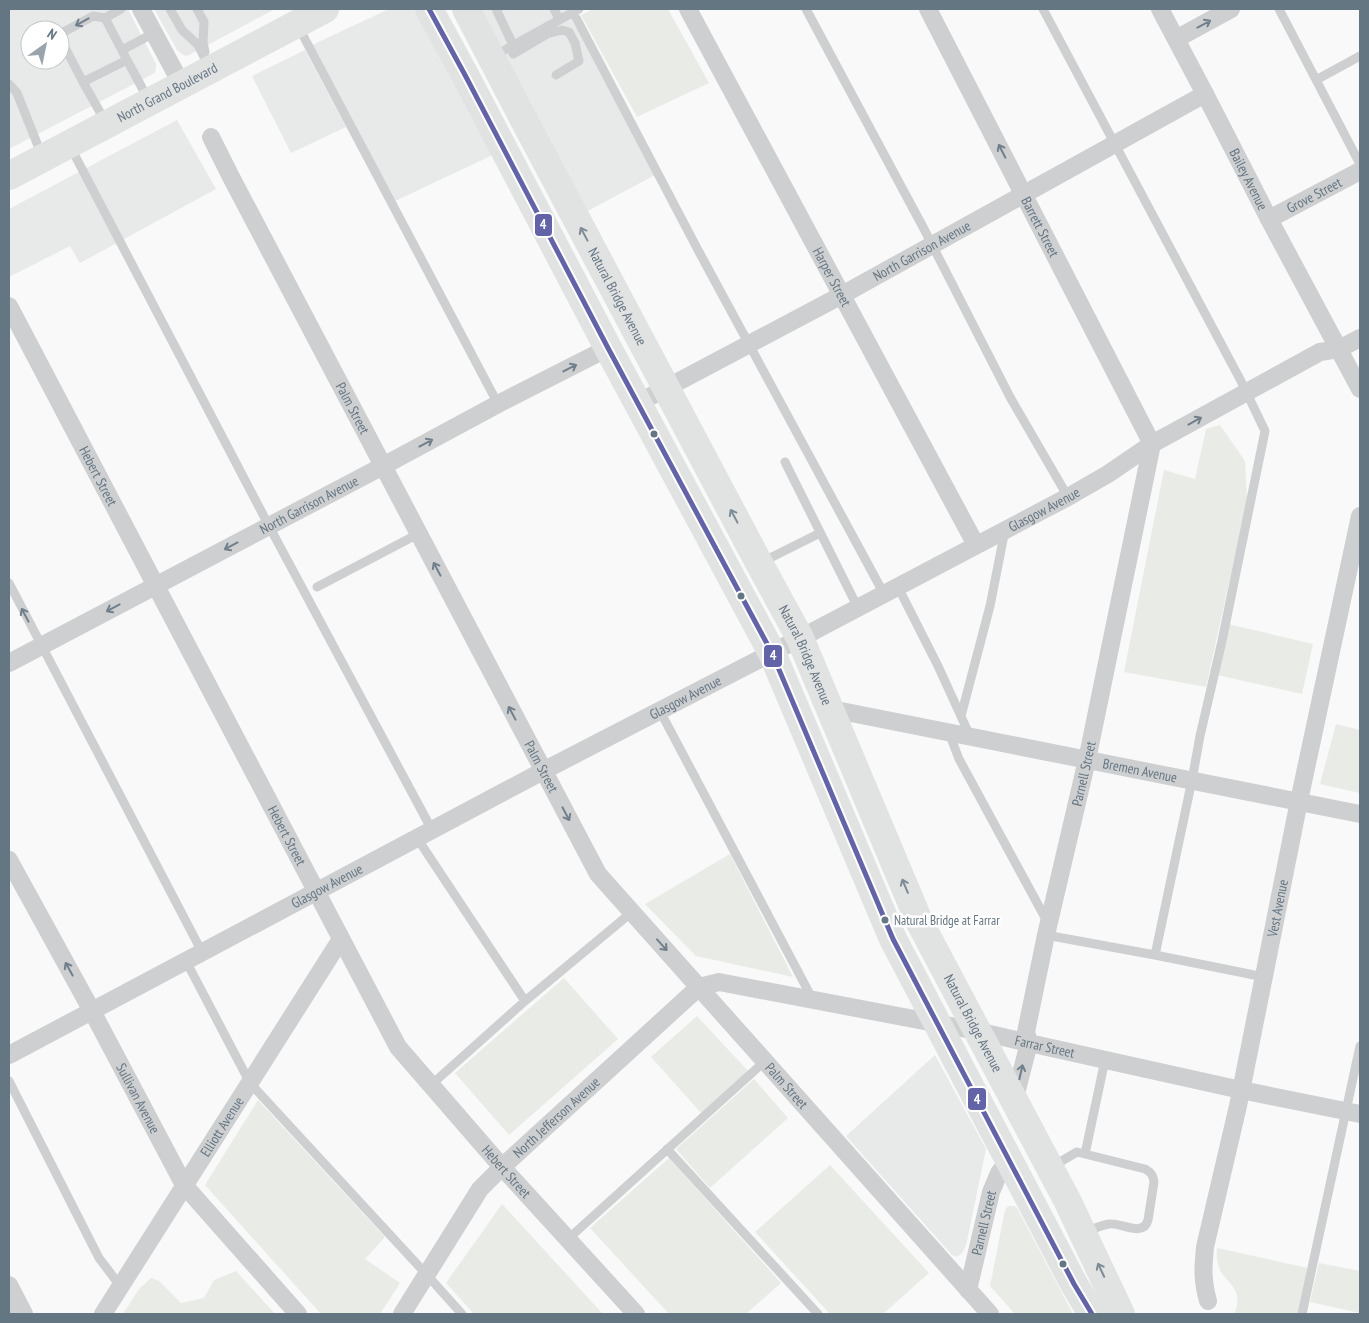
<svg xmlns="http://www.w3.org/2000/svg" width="1369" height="1323" font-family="'PT Sans Narrow',sans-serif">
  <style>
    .built { fill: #e8e9e9; fill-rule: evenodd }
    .green { fill: #e8ebe6 }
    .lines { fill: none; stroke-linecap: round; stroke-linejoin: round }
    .lane { stroke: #cecfd0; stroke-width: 9 }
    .street { stroke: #cecfd0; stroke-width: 18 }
    .primary { stroke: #e1e2e2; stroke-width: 28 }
    .bus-1-casing { stroke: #fff; stroke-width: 9 }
    .bus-1 { stroke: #6364a8; stroke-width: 5 }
    .oneway { stroke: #707f8b }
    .oneway2 { stroke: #7e8c96 }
    .bus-dot { fill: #657683; stroke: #fff; stroke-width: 2 }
    .labels { text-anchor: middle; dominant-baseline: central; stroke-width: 5; stroke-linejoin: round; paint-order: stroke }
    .bus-label { font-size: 13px; fill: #657683; stroke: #fff; text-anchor: start }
    .street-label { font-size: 14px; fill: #657683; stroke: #fff }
    .line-badge { stroke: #fff; stroke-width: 2 }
    .badge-label { font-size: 14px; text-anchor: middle; font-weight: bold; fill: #fff }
  </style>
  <rect width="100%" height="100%" fill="#f9f9f9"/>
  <!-- built -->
  <path class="built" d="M9,9h119l28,55v4l-1,4 -4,3 -142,74zM30,30h30v30h-30z
    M154,9h121l-88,47 -4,-1 -6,-5z
    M389,9h29l77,145 -100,47 -83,-156z
    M476,9h97l-75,41z
    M571,18l84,157 -71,38 -82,-157z
    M305,50l41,77 -55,26 -39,-77z
    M177,120l39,69 -136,74 -10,-17 -61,31v-68z
    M935,1055l51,94 -20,97 -4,7 -5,4 -5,-2 -106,-119z"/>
  <!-- green -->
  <path class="green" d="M593,9h75l41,74 -72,34 -56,-102z
    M1220,425l25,36 2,40 -41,186 -82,-15 40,-202 31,9 11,-50z
    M1228,624l85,20 -11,50 -85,-19z
    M1336,724l24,6v63l-40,-9z
    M730,854l63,123 -97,-21 -51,-52z
    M564,978l54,61 -109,96 -54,-62z
    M697,1016l52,56 -47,42 -51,-57z
    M754,1079l34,39 -78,70 -34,-39z
    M258,1100l127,137 -20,22 35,24 -20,31h-59l-116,-129z
    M669,1158l112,125 -35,31h-77l-79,-86z
    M830,1165l99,108 -46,41h-53l-75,-82z
    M502,1204l101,110h-129l-28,-31z
    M1008,1206h6l3,2 56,106h-58l-25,-28 15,-76z
    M1217,1248l91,20 -10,46h-64c5,-10 5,-21 -3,-30 -3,-4 -7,-7 -10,-12 -4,-8 -5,-15 -4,-24z
    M1319,1263l41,8v42l-50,-11z
    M236,1271l39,43h-152l16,-25 12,-11 8,3 22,22 23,-5 10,-18z"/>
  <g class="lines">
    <!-- lane -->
    <path class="lane" d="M170,9l12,21 16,15 11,22
      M197,9l7,13 -1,20 2,10
      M496,9l17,36
      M554,9l5,10
      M806,9l118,220 86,168 58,100
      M1043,9l199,374 23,48 -43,210 -22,95 -8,44 -37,175 109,22
      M1279,9l81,155
      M573,12l125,238 186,344
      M298,26l200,378
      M60,34l33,-18 12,2
      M60,38l23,44
      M122,50l32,-17
      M513,54l34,-20 15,-4 7,2 6,11 4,18 -23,14
      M494,56l85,-47
      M127,60l21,39
      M1316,80l44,-24
      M9,84l8,9 25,63
      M105,121l-22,-39 44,-22 -22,-42 16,-9
      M71,148l198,378 163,304
      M785,462l73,146
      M762,562l58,-29
      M9,583l193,369
      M317,587l101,-53
      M898,587l40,79 32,70
      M660,711l153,289
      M961,716l29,-110 15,-76
      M949,733l10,26 89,164
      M417,838l108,163
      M1046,935l109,20
      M186,961l64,122 177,192 35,39
      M9,1081l90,177 22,29
      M431,1085l94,-84 107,-89
      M667,1149l151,165
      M1085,1154l20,-94
      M1053,1166l24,-14 68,17c6,3 8,6 9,13l-6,38c-5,18 -27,2 -39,4 -8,1 -16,5 -23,8
      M568,1239l197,-178
      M9,1310l6,4
      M1302,1314l58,-268"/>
    <!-- street -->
    <g class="street">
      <path d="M141,9l41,76"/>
      <path id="s1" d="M688,9l288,536"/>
      <path id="s2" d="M928,9l224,435"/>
      <path id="s3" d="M1160,9l45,85 64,125 91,170"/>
      <path d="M1176,39l55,-30"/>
      <path id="s4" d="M211,137l20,40 367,697 392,440"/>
      <path id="s5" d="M1269,219l91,-48"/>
      <path id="s6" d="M9,306l389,741 104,120 134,147"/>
      <path id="s7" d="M638,403l204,-108 363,-201"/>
      <path id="s8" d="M9,663l374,-197 115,-62 110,-56"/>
      <path id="s9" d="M831,709l529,105"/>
      <path id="s10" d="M9,860l83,151 92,174 114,129"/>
      <path id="s11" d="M9,1055l534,-284 269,-139 256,-135 40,-23 44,-30 168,-92 19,-3 21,-11"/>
      <path id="s12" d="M1014,1101l15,-58 -3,-11 20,-97 41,-175 65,-316"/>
      <path d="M9,1285l15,29"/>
      <path id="s13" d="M968,1290l23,-98 8,-19 10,-13"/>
      <path id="s14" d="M1208,1301c-6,-22 -5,-33 -3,-54l33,-141 61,-305 61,-285"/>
      <path id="s15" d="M103,1314l238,-375"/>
      <path id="s16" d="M402,1314l78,-125 22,-22 197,-180 20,-5 258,49 52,12 212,47 119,24"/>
    </g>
    <!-- primary -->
    <g class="primary">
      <path d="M429,9l36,66 143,273 164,305 121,286 181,345 18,30"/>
      <path id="s17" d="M466,9l59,113 234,441 41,75 119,283 148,279 54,114"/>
      <path id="s18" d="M9,176l316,-167"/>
    </g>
    <defs>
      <path id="bus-1" d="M429,9l36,66 143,273 164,305 121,286 181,345 18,30"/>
    </defs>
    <!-- bus-1 casing -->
    <use href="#bus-1" class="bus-1-casing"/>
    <!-- bus-1 -->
    <use href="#bus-1" class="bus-1"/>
  </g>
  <!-- one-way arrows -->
  <defs><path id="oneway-shaft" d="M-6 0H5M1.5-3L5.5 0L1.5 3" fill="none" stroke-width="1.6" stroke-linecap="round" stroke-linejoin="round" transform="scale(1.25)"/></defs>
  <g class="oneway">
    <use href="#oneway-shaft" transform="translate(82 22) rotate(151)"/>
    <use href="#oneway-shaft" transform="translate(1204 24) rotate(-28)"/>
    <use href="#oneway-shaft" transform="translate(1002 151) rotate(-117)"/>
    <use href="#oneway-shaft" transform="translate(570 368) rotate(-27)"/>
    <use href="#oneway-shaft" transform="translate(1195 421) rotate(-29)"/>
    <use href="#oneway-shaft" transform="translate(426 443) rotate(-28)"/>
    <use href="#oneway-shaft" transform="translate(231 546) rotate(152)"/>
    <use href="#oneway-shaft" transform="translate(437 569) rotate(-118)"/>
    <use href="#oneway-shaft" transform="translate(113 608) rotate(152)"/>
    <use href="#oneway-shaft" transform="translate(25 615) rotate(-118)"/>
    <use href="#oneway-shaft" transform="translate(512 713) rotate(-118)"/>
    <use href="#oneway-shaft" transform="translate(566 814) rotate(62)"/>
    <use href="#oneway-shaft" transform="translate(662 945) rotate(48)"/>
    <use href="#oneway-shaft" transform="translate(69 969) rotate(-119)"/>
    <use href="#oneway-shaft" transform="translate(1021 1072) rotate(-77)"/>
  </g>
  <g class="oneway2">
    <use href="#oneway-shaft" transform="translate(584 234) rotate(-118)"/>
    <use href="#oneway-shaft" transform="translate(734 516) rotate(-118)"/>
    <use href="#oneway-shaft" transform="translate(905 886) rotate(-113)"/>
    <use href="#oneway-shaft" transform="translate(1101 1270) rotate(-115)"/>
  </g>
  <!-- markers -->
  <g class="bus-dot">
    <circle cx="654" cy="434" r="4.5"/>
    <circle cx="741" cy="596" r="4.5"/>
    <circle cx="885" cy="920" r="4.5"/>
    <circle cx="1063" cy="1264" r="4.5"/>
  </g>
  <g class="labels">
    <!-- bus labels -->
    <g class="bus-label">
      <text x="894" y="920">Natural Bridge at Farrar</text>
    </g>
    <!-- street labels -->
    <g class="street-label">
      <text stroke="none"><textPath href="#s18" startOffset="179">North Grand Boulevard</textPath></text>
      <text stroke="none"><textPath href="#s3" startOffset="192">Bailey Avenue</textPath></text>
      <text stroke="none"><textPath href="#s5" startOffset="51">Grove Street</textPath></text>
      <text stroke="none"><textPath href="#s2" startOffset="245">Barrett Street</textPath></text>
      <text stroke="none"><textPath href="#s7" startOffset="322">North Garrison Avenue</textPath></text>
      <text stroke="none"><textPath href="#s1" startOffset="304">Harper Street</textPath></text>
      <text stroke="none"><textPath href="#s17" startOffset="325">Natural Bridge Avenue</textPath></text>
      <text stroke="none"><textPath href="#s4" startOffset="306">Palm Street</textPath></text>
      <text stroke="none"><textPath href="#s6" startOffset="192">Hebert Street</textPath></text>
      <text stroke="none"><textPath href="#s8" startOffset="339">North Garrison Avenue</textPath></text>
      <text stroke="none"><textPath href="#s11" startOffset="1170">Glasgow Avenue</textPath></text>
      <text stroke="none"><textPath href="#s17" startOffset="730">Natural Bridge Avenue</textPath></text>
      <text stroke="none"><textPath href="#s11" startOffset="765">Glasgow Avenue</textPath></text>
      <text stroke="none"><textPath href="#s4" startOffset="711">Palm Street</textPath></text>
      <text stroke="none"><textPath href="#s9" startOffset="315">Bremen Avenue</textPath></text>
      <text stroke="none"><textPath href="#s12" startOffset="336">Parnell Street</textPath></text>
      <text stroke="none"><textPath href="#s6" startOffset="598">Hebert Street</textPath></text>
      <text stroke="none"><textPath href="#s11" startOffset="360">Glasgow Avenue</textPath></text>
      <text stroke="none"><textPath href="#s14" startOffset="401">Vest Avenue</textPath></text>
      <text stroke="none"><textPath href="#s17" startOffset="1135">Natural Bridge Avenue</textPath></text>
      <text stroke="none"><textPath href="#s16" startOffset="798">Farrar Street</textPath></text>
      <text stroke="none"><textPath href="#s4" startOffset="1116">Palm Street</textPath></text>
      <text stroke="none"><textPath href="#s10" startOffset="271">Sullivan Avenue</textPath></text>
      <text stroke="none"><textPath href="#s16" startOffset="252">North Jefferson Avenue</textPath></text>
      <text stroke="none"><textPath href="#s15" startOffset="222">Elliott Avenue</textPath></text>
      <text stroke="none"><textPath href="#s6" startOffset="1002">Hebert Street</textPath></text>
      <text stroke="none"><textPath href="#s13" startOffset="69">Parnell Street</textPath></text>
    </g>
  </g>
  <g class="line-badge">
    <rect x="534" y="213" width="19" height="24" rx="5" fill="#6364a8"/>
    <rect x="763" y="644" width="20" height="24" rx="5" fill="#6364a8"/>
    <rect x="967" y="1087" width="20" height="24" rx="5" fill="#6364a8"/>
  </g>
  <g class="badge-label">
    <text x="543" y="229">4</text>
    <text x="773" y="660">4</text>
    <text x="977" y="1104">4</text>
  </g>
  <!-- border -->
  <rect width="1369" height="1323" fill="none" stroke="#657683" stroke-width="20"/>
  <!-- north arrow -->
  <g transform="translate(45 45) rotate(33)"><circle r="24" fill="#ffffff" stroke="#c1c8cd"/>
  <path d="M0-4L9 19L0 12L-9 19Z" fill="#99a4ac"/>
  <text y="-8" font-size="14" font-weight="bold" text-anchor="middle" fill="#657683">N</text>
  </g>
</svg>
